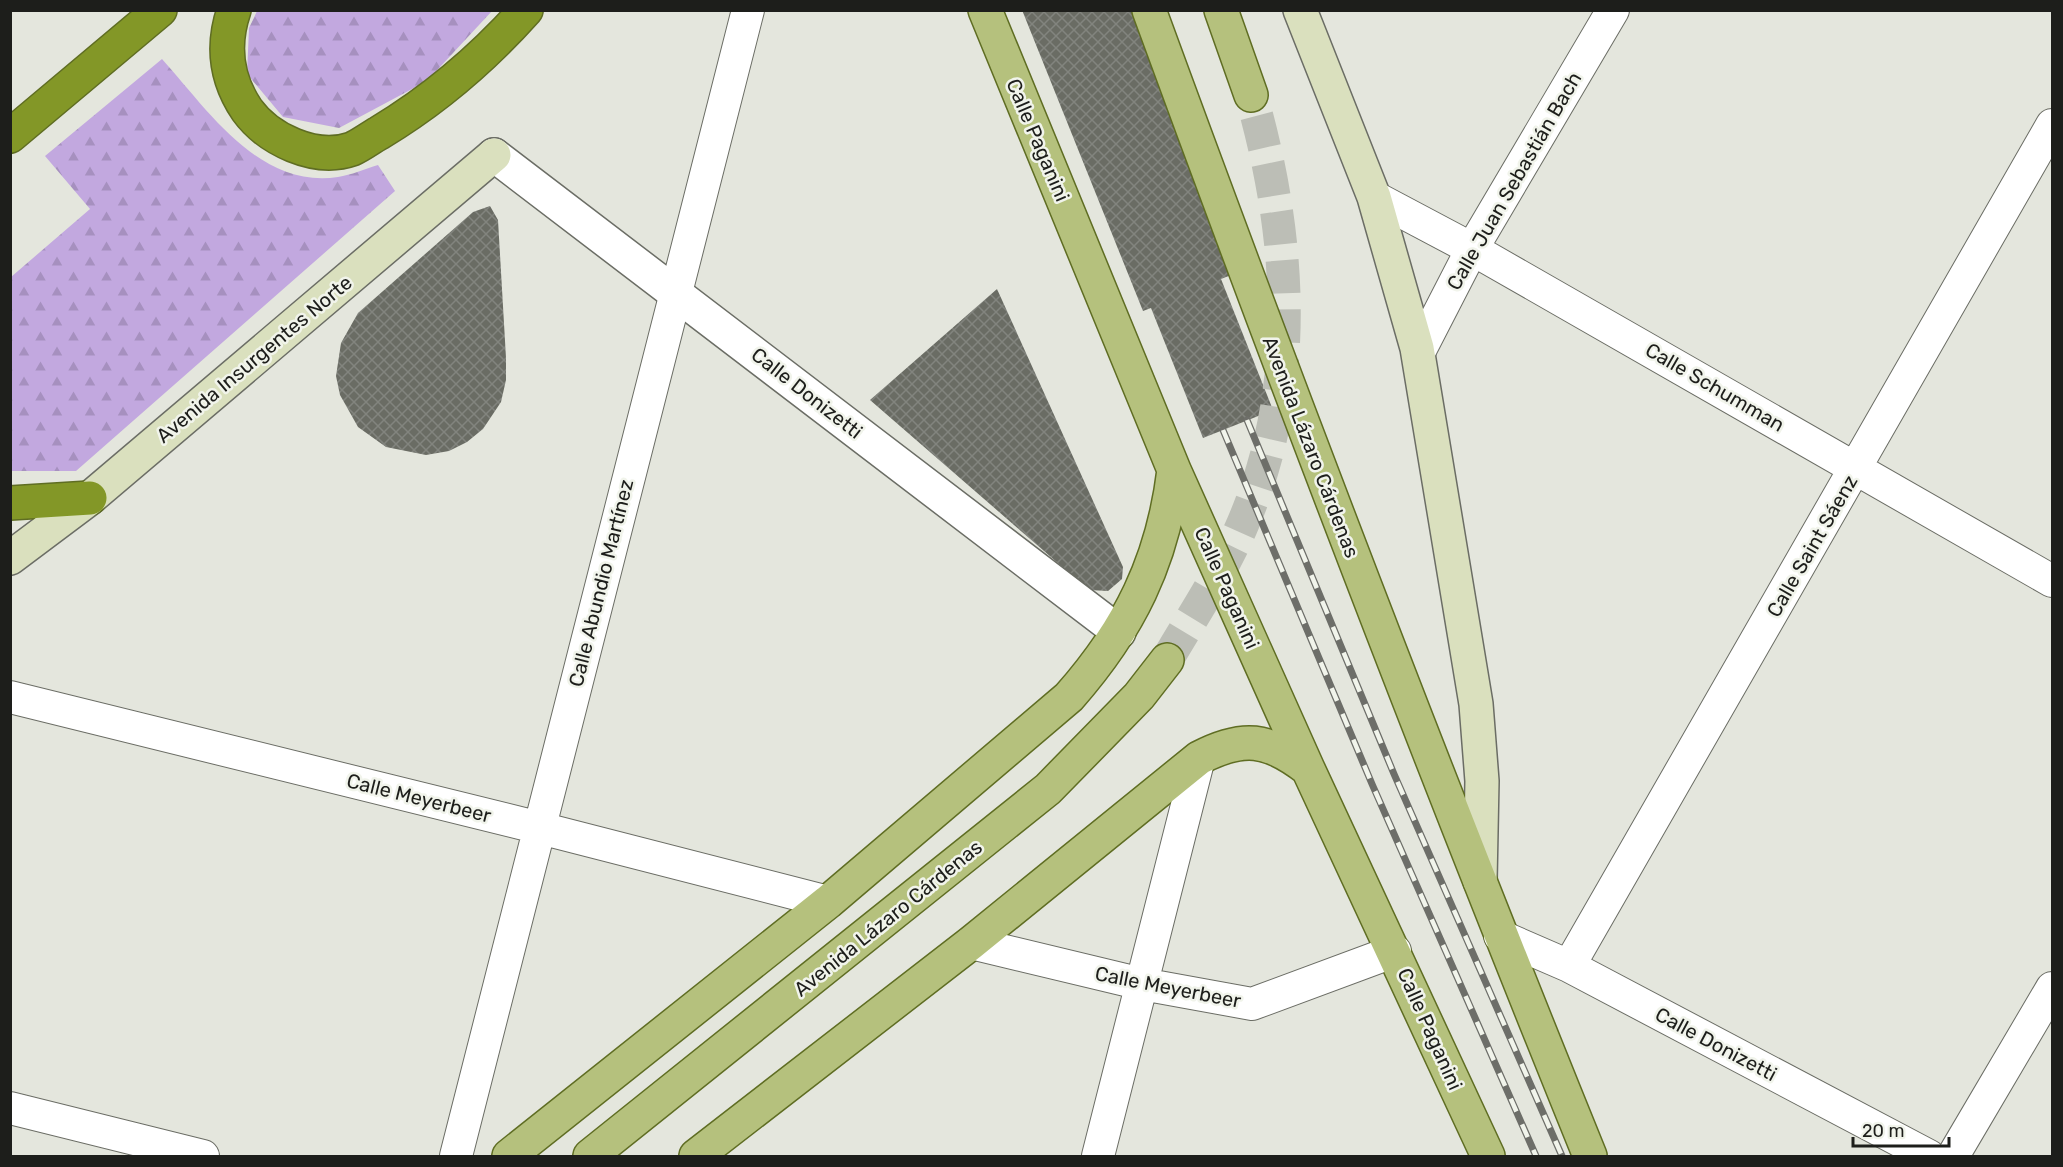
<svg xmlns="http://www.w3.org/2000/svg" width="2063" height="1167" font-family="Rubik,sans-serif">
  <style>
    .forest { fill: url(#forest-firs) }
    .building { fill: url(#building-cross-hatch) }
    .lines { fill: none; stroke-linecap: round; stroke-linejoin: round }
    .primary-tunnel { stroke: #bcbeb6; stroke-width: 33; stroke-dasharray: 33 16; stroke-linecap: butt }
    .minor-casing { stroke: #6b6d65; stroke-width: 34 }
    .tertiary-casing { stroke: #6b6d65; stroke-width: 36 }
    .secondary-casing { stroke: #6b6d65; stroke-width: 36 }
    .primary-casing { stroke: #5f6d23; stroke-width: 36 }
    .motorway-casing { stroke: #5f6d23; stroke-width: 36 }
    .minor { stroke: #fff; stroke-width: 32 }
    .tertiary { stroke: #fff; stroke-width: 33 }
    .secondary { stroke: #dae0be; stroke-width: 33 }
    .primary { stroke: #b5c17d; stroke-width: 33 }
    .motorway { stroke: #839727; stroke-width: 33 }
    .rail-casing { stroke: #6d6e69; stroke-width: 7 }
    .rail { stroke: #f1f4eb; stroke-width: 4.5; stroke-dasharray: 14; stroke-linecap: butt }
    .labels { text-anchor: middle; dominant-baseline: central; stroke-width: 5; stroke-linejoin: round; paint-order: stroke }
    .street-label { font-size: 20px; fill: #1d1e1b; stroke: #f1f4eb }
  </style>
  <defs>
    <pattern id="forest-firs" width="22" height="20" patternUnits="userSpaceOnUse" patternTransform="scale(1.5)"><rect width="22" height="20" fill="#c2a8df"/><path d="M5 1l3.5 6h-7zM16 11l3.5 6h-7z" fill="#a690bf"/></pattern>
    <pattern id="building-cross-hatch" width="8" height="8" patternUnits="userSpaceOnUse" patternTransform="scale(1.5)"><rect width="8" height="8" fill="#6a6c64"/><path d="M0 0l8 8M0 8l8-8" fill="none" stroke="#82847e"/></pattern>
  </defs>
  <rect width="100%" height="100%" fill="#e4e6dd"/>
  <!-- forest -->
  <path class="forest" d="M257,11h235l-65,70 -88,47 -56,-11 -36,-43 2,-46z
    M162,59c46,51 97,130 176,118 13,-2 27,-8 40,-12l17,26 -319,280h-65v-194l79,-68 -45,-53z"/>
  <!-- building -->
  <path class="building" d="M1022,10h112l105,262 -18,7 52,131 -70,28 -52,-130 -8,3z
    M490,206l8,14 8,138v22l-5,22 -18,27 -16,13 -18,9 -23,4 -40,-8 -28,-20 -18,-32 -4,-19 5,-33 17,-30 115,-101z
    M997,289l126,278 -1,12 -14,12 -19,-1 -219,-190z"/>
  <g class="lines">
    <!-- primary-tunnel -->
    <path class="primary-tunnel" d="M1167,660c25,-43 54,-86 74,-132 61,-139 51,-290 10,-433"/>
    <defs>
      <path id="minor" d="M1374,197l98,52 580,332
        M1418,354l54,-105 141,-239
        M10,697l530,131 288,74
        M1500,936l69,30 360,190
        M971,943l171,41 110,20 143,-53
        M1569,966l483,-841
        M10,1108l193,48
        M456,1156l292,-1146
        M1098,1156l101,-398
        M1953,1156l99,-168"/>
      <path id="tertiary" d="M494,155l625,477"/>
      <path id="secondary" d="M1300,10l74,187 43,151 59,356 6,77 -2,100
        M10,558l80,-60 404,-343"/>
      <path id="primary" d="M985,10l189,460 134,299 180,387
        M1149,10c141,385 287,767 441,1146
        M1221,10l30,85
        M509,1156l319,-254 241,-205c60,-68 94,-136 105,-227
        M590,1156l458,-367 91,-93 28,-36
        M696,1156l275,-213 228,-185c44,-23 69,-20 109,11"/>
      <path id="motorway" d="M234,10c-12,35 -8,69 13,100 21,29 68,52 105,39 9,-4 18,-11 27,-16 55,-33 104,-75 147,-123
        M10,136l150,-126
        M10,503l80,-5"/>
    </defs>
    <!-- minor casing -->
    <use href="#minor" class="minor-casing"/>
    <!-- tertiary casing -->
    <use href="#tertiary" class="tertiary-casing"/>
    <!-- secondary casing -->
    <use href="#secondary" class="secondary-casing"/>
    <!-- primary casing -->
    <use href="#primary" class="primary-casing"/>
    <!-- motorway casing -->
    <use href="#motorway" class="motorway-casing"/>
    <!-- minor -->
    <use href="#minor" class="minor"/>
    <!-- tertiary -->
    <use href="#tertiary" class="tertiary"/>
    <!-- secondary -->
    <use href="#secondary" class="secondary"/>
    <!-- primary -->
    <use href="#primary" class="primary"/>
    <!-- motorway -->
    <use href="#motorway" class="motorway"/>
    <defs>
      <path id="rail" d="M1247,420l147,354 168,382
        M1223,430l149,354 164,372"/>
    </defs>
    <!-- rail casing -->
    <use href="#rail" class="rail-casing"/>
    <!-- rail -->
    <use href="#rail" class="rail"/>
  </g>
  <g class="labels">
    <!-- street labels -->
    <g class="street-label">
      <text transform="translate(1038 140) rotate(67)">Calle Paganini</text>
      <text transform="translate(1514 181) rotate(-60)">Calle Juan Sebastián Bach</text>
      <text transform="translate(254 359) rotate(-40)">Avenida Insurgentes Norte</text>
      <text transform="translate(1715 387) rotate(30)">Calle Schumman</text>
      <text transform="translate(807 393) rotate(38)">Calle Donizetti</text>
      <text transform="translate(1311 447) rotate(69)">Avenida Lázaro Cárdenas</text>
      <text transform="translate(1812 546) rotate(-60)">Calle Saint Sáenz</text>
      <text transform="translate(601 583) rotate(-76)">Calle Abundio Martínez</text>
      <text transform="translate(1227 588) rotate(66)">Calle Paganini</text>
      <text transform="translate(419 798) rotate(14)">Calle Meyerbeer</text>
      <text transform="translate(888 918) rotate(-39)">Avenida Lázaro Cárdenas</text>
      <text transform="translate(1168 987) rotate(11)">Calle Meyerbeer</text>
      <text transform="translate(1430 1029) rotate(66)">Calle Paganini</text>
      <text transform="translate(1716 1044) rotate(28)">Calle Donizetti</text>
    </g>
  </g>
  <!-- border -->
  <rect width="2063" height="1167" fill="none" stroke="#1d1e1b" stroke-width="24"/>
  <!-- scale -->
  <path d="M1853 1137v9h96v-9" fill="none" stroke="#1d1e1b" stroke-width="3"/>
  <text x="1862" y="1137" font-size="18" fill="#1d1e1b" stroke="#f1f4eb" stroke-width="4.5" paint-order="stroke">20 m</text>
</svg>
